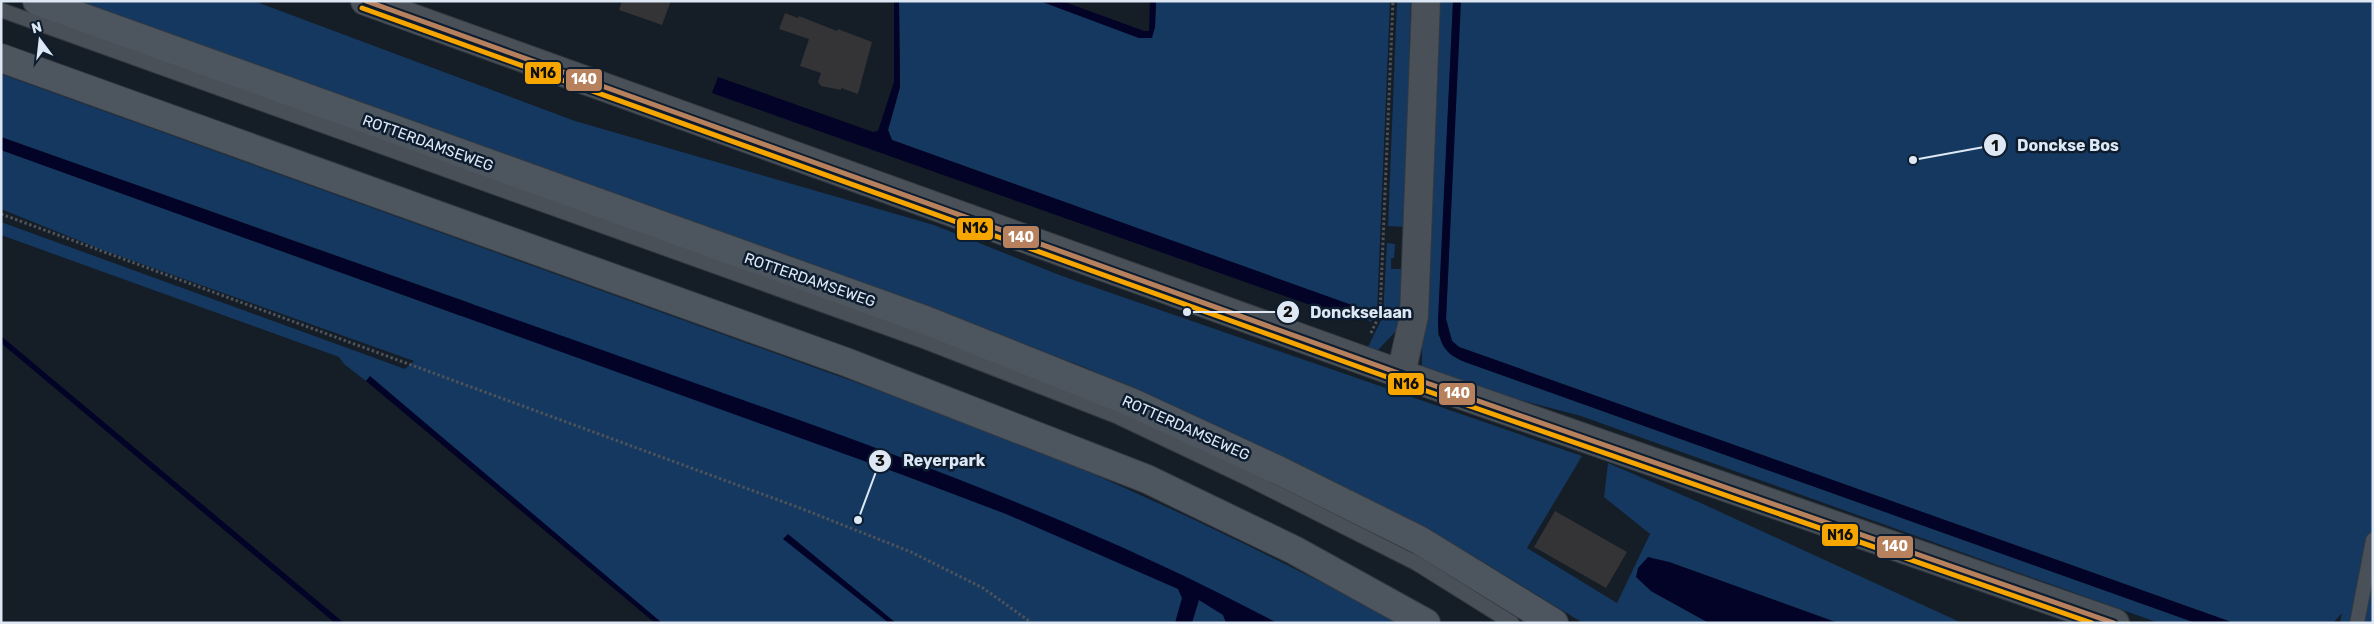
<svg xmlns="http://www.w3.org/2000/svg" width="2374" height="624" font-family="Rubik,sans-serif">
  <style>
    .green { fill: #143860 }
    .water { fill: #020327 }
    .building { fill: #343335 }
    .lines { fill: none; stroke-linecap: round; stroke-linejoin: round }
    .service-casing { stroke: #323940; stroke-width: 16 }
    .minor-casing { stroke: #323940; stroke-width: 30 }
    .secondary-casing { stroke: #323940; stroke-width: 30 }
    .path { stroke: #4e535a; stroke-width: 3; stroke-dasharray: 2.5 2.5; stroke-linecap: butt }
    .service { stroke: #495057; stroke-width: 14 }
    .minor { stroke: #495057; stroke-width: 28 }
    .secondary { stroke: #4d555f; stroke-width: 28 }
    .bus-1-casing { stroke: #0d1c2e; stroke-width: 9 }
    .bus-2-casing { stroke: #0d1c2e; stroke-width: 9 }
    .bus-1 { stroke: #b6815c; stroke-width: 5 }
    .bus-2 { stroke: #f7a600; stroke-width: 5 }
    .labels { text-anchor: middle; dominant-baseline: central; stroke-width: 5; stroke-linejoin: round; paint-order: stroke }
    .street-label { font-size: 15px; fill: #dde8f4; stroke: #0d1c2e }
    .leader { fill: none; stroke: #dde8f4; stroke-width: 2 }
    .callout-dot { fill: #dde8f4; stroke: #0d1c2e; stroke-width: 2 }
    .mark-label { font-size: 15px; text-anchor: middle; font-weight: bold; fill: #111 }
    .callout-label { font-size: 16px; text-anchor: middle; font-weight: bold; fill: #dde8f4; stroke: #0d1c2e; stroke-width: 5; stroke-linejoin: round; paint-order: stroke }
    .line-badge { stroke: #0d1c2e; stroke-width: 2 }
    .badge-label { font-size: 14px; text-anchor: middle; font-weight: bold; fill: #fff }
    .pale-badge-label { font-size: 14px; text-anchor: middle; font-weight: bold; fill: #111 }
  </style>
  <rect width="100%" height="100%" fill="#151d26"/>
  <!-- green -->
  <path class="green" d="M55,1h199l321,120 359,104 128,51 520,180 -55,92 90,55 33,-69 -46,-37 4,-34 95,41 259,119h-124l-169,-61 -18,29 58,32h-126l-113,-69 -215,-110 -171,-77 -132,-50z
    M899,1h141l99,37h12l4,-11 1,-26h234l-13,311 -6,10 -10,-6 1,-7 -470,-169 -4,-10 12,-43z
    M1397,1h14l-2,53 3,19 -6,154 -18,-1z
    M1440,1h13l-15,334 27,27 731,261h-37l-578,-207 -72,-19 -87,-31v-35z
    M1460,1h913v622h-33l2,-10 -9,10h-99l-775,-276 -7,-6 -6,-22z
    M1,74l984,355c142,56 279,122 414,194h-503l-8,-6 -3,3 4,3h-227l-292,-246 -4,4 -22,-17 -5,-7 -338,-122v-13l404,147 9,-8 -314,-112 -99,-40v-59l460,166 12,-12 -472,-167z
    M1387,243l8,1 -1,14h-3v11h13l-2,48 -5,13 -19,20 -10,-3 15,-31z"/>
  <!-- water -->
  <path class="water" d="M894,1h5l1,86 -12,43 4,10 471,169 -2,7 -14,2 -635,-225 6,-16 155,55 5,-1 16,-49z
    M1040,1h22l82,30h5l1,-30h6l-1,26 -3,11h-13z
    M1453,1h8l-15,318 6,22 7,6 775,276h-38l-731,-261c-21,-8 -27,-20 -27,-42z
    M1,137c220,78 440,156 660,234 209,74 420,147 616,252h-51l-3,-8 -24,-15 -7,23h-17l7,-25 -4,-9 -172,-75 -103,-39 -902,-325z
    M1,336l343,287h-9l-334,-280z
    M370,376l40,34 252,213h-7l-289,-242z
    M788,534l108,89h-7l-106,-84z
    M1648,557l21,5 169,61h-129l-58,-32 -15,-14 2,-9z"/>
  <!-- building -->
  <path class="building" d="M622,1h49l-9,24 -43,-15z
    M785,13l13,5 1,-2 38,15 1,-2 34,13 -14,52 -17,-6v2l-20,-4 -3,-4 3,-9 -21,-7 9,-27 -30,-10z
    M1555,511l72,41 -21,36 -72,-41z"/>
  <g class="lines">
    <defs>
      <path id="service" d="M1,10l925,332 190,74 135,64 165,83 96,60
        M2357,623l16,-83"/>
      <path id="minor" d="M365,1l1036,373 714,249
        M1401,374l13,-58 12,-315"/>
      <path id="secondary" d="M37,1l888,319 208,83 145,67 141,70 135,83
        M1,58l845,304 301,117 147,71 132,73"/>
    </defs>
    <!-- service casing -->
    <use href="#service" class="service-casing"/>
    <!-- minor casing -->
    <use href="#minor" class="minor-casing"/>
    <!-- secondary casing -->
    <use href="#secondary" class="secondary-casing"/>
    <!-- path -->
    <path class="path" d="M1,214l799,294 111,44 72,36 49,35
      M1371,333l9,-19 13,-313"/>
    <!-- service -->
    <use href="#service" class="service"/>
    <!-- minor -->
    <use href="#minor" class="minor"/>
    <!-- secondary -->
    <use href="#secondary" class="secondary"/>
    <defs>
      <path id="bus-1" d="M366,1l1035,373 713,249"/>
      <path id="bus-2" d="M362,8l1036,373 694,242"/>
    </defs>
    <!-- bus-1 casing -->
    <use href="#bus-1" class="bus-1-casing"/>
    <!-- bus-2 casing -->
    <use href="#bus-2" class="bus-2-casing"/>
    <!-- bus-1 -->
    <use href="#bus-1" class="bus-1"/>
    <!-- bus-2 -->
    <use href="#bus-2" class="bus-2"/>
  </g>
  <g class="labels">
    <!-- street labels -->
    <g class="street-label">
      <text transform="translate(428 143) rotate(20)">ROTTERDAMSEWEG</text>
      <text transform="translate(810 280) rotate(19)">ROTTERDAMSEWEG</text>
      <text transform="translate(1186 428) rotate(24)">ROTTERDAMSEWEG</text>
    </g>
  </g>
  <!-- callouts -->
  <path class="leader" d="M1913 160L1995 145M1187 312L1288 312M858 520L880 461"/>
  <g class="callout-dot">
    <circle cx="1913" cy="160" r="5"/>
    <circle cx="1187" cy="312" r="5"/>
    <circle cx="858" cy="520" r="5"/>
    <circle cx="1995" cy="145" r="12"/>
    <circle cx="1288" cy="312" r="12"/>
    <circle cx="880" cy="461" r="12"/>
  </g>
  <g class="mark-label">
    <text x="1995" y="151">1</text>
    <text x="1288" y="317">2</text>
    <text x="880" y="466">3</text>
  </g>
  <g class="callout-label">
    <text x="2068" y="151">Donckse Bos</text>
    <text x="1361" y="318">Donckselaan</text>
    <text x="944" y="466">Reyerpark</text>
  </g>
  <g class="line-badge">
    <rect x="524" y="61" width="38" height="24" rx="5" fill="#f7a600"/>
    <rect x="565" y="68" width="38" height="24" rx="5" fill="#b6815c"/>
    <rect x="956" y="217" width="38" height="24" rx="5" fill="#f7a600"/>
    <rect x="1002" y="225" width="38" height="24" rx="5" fill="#b6815c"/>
    <rect x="1387" y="372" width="38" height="24" rx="5" fill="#f7a600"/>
    <rect x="1438" y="382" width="38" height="24" rx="5" fill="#b6815c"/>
    <rect x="1821" y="523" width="38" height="24" rx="5" fill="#f7a600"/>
    <rect x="1876" y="535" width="38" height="24" rx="5" fill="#b6815c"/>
  </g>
  <g class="badge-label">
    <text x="584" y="84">140</text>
    <text x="1021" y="242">140</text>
    <text x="1457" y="398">140</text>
    <text x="1895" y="551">140</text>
  </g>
  <g class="pale-badge-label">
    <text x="543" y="78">N16</text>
    <text x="975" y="233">N16</text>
    <text x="1406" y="389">N16</text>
    <text x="1840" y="540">N16</text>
  </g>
  <!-- border -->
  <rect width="2374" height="624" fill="none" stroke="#dde8f4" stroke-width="5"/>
  <!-- north arrow -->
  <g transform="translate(40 40) rotate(345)" stroke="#0d1c2e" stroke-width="4" paint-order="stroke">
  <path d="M0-4L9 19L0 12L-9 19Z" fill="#dde8f4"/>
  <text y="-8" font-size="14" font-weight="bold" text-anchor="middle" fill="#dde8f4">N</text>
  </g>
</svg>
